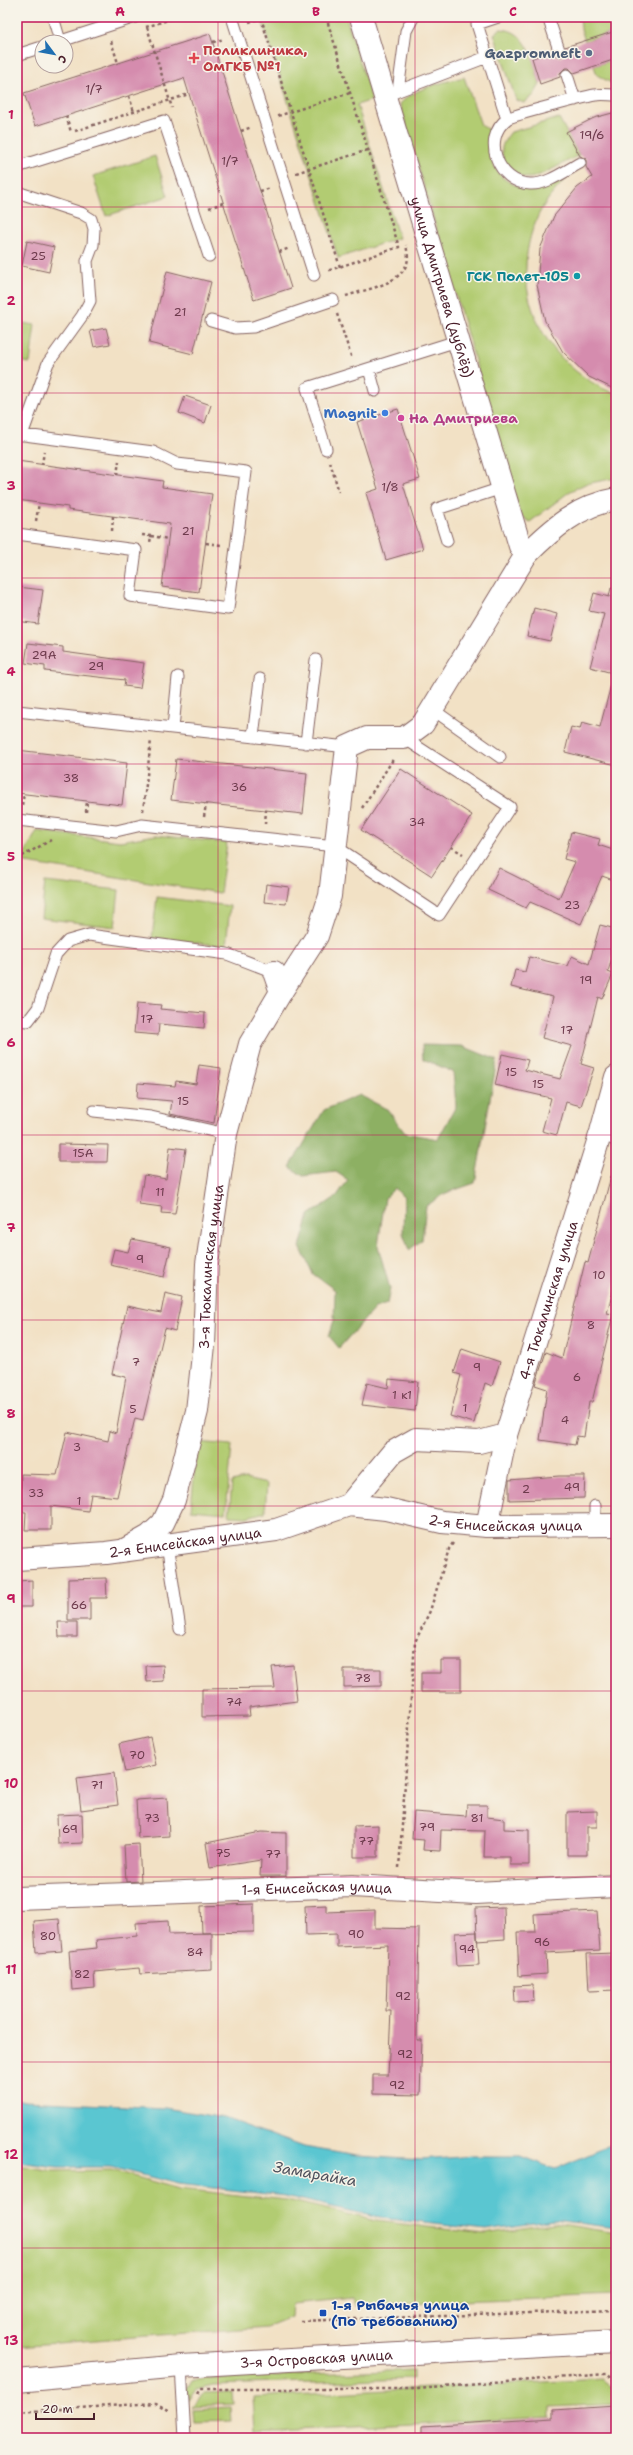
<svg xmlns="http://www.w3.org/2000/svg" width="633" height="2455" font-family="'Shantell Sans',sans-serif">
  <style>
    .green { fill: #b2cc72; stroke: #7e764e }
    .forest { fill: #8db064; stroke: #6c6848 }
    .water { fill: #5ac6d1; stroke: #52727e }
    .building { fill: #d58cae }
    .lines { fill: none; stroke-linecap: round; stroke-linejoin: round }
    .lane-casing { stroke: #856361; stroke-width: 13 }
    .street-casing { stroke: #856361; stroke-width: 24 }
    .secondary-casing { stroke: #856361; stroke-width: 24 }
    .path { stroke: #856361; stroke-width: 2.5; stroke-dasharray: 3 3; stroke-linecap: butt }
    .lane { stroke: #fff; stroke-width: 11 }
    .street { stroke: #fff; stroke-width: 22 }
    .secondary { stroke: #fff; stroke-width: 22 }
    .grid { fill: none; stroke: #c2185b; stroke-width: 1; stroke-opacity: 0.55 }
    .service-dot { fill: #5c6f8a; stroke: #f7f3e8; stroke-width: 1.5 }
    .health-dot { fill: #e0444e; stroke: #f7f3e8; stroke-width: 1.5 }
    .culture-dot { fill: #0f9aa8; stroke: #f7f3e8; stroke-width: 1.5 }
    .shop-dot { fill: #3f7fe0; stroke: #f7f3e8; stroke-width: 1.5 }
    .hotel-dot { fill: #d1479c; stroke: #f7f3e8; stroke-width: 1.5 }
    .transit-dot { fill: #1a4fb4; stroke: #f7f3e8; stroke-width: 1.5 }
    .labels { text-anchor: middle; dominant-baseline: central; stroke-width: 3; stroke-linejoin: round; paint-order: stroke }
    .number-label { font-size: 12px; fill: #6d3a4c }
    .health-label { font-size: 14px; font-weight: bold; fill: #be3a42; stroke: #f7f3e8; text-anchor: start }
    .service-label { font-size: 14px; font-weight: bold; fill: #4e5e75; stroke: #f7f3e8; text-anchor: end }
    .culture-label { font-size: 14px; font-weight: bold; fill: #0d838f; stroke: #f7f3e8; text-anchor: end }
    .street-label { font-size: 14px; fill: #4a1f2b; stroke: #f7f3e8 }
    .shop-label { font-size: 14px; font-weight: bold; fill: #366cbe; stroke: #f7f3e8; text-anchor: end }
    .hotel-label { font-size: 14px; font-weight: bold; fill: #b23c85; stroke: #f7f3e8; text-anchor: start }
    .transit-label { font-size: 14px; font-weight: bold; fill: #164399; stroke: #f7f3e8; text-anchor: start }
    .water-label { font-size: 15px; font-style: italic; fill: #4f515d; stroke: #f7f3e8 }
    .neatline { fill: none; stroke: #c2185b; stroke-width: 1.5 }
    .grid-label { font-size: 13px; text-anchor: middle; font-weight: bold; fill: #c2185b }
  </style>
  <rect width="100%" height="100%" fill="#f7f3e8"/>
  <filter id="ink" filterUnits="userSpaceOnUse"><feTurbulence type="fractalNoise" baseFrequency=".025" numOctaves="2"/><feDisplacementMap in="SourceGraphic" scale="8" xChannelSelector="R" yChannelSelector="G"/><feConvolveMatrix kernelMatrix="1 2 1 2 8 2 1 2 1" color-interpolation-filters="sRGB"/></filter>
  <filter id="wash" filterUnits="userSpaceOnUse"><feTurbulence type="fractalNoise" baseFrequency=".012" numOctaves="4" result="noise"/><feDisplacementMap in="SourceGraphic" scale="16" xChannelSelector="R" yChannelSelector="G"/><feGaussianBlur stdDeviation="0.9" result="paint"/><feColorMatrix in="noise" values="0 0 0 0 0 0 0 0 0 0 0 0 0 0 0 0 0 1.4 0 .05"/><feComposite in="paint" operator="in"/></filter>
  <g filter="url(#wash)">
    <rect width="100%" height="100%" fill="#f2e1c5"/>
    <!-- green -->
    <path class="green" d="M261,17h85l26,83 -15,5 42,133 -61,20z
      M580,17h36v14l-31,10 -4,-12z
      M500,29c29,1 33,32 40,55l-6,11 -10,8 -8,-3 -22,-66z
      M616,59v25h-3l-16,-9 -3,-9z
      M464,77l17,48 12,8c-9,27 6,53 36,55 9,0 34,-12 43,-16 -14,15 -30,31 -37,51 -28,71 12,145 81,171v84l-31,6 -16,8 -39,30 -10,-7 -120,-411c15,-17 43,-21 64,-27z
      M559,118l20,37c-14,7 -30,17 -45,22 -16,5 -34,-13 -32,-29 1,-6 5,-11 9,-16z
      M155,156l13,40 -62,20 -13,-40z
      M17,322l18,3 -5,38 -13,-2z
      M37,831l83,10 36,-6 71,8 -7,50 -200,-31z
      M45,882l74,8 -4,37 -74,-9z
      M157,897l73,9 -4,40 -74,-8z
      M197,1442l35,3 -6,68 -35,-3z
      M245,1479l22,5 -2,28 -18,5 -18,-1 3,-34z
      M17,2165l37,6 57,-1 68,19 108,11 90,21 108,13 69,-11 62,10v62l-260,10 -4,-7 -60,6 -1,13 -25,10 -249,19z
      M413,2370v9l-199,6 -17,4 -8,10 -2,-8 6,-10 15,-3z
      M602,2379l11,9h3v16l-66,3v10l-295,15 -2,-35z
      M232,2392l1,12 -40,2 10,-13z
      M230,2407l1,14 -36,1 -1,-13z"/>
    <!-- forest -->
    <path class="forest" d="M422,1045l40,1 35,14 -22,123 -29,10 -20,13 -4,34 -13,10 -6,-17 1,-35 -9,-10 -10,10 -7,48 12,43 -3,15 -12,4 -36,40 -10,-12 5,-16 1,-30 -22,-16 -13,-27 9,-32 27,-18 12,-17 -12,-8 -33,4 -13,-9 34,-57 35,-15 28,14 18,24 33,6 18,-33 -3,-34 -30,-13z"/>
    <!-- water -->
    <path class="water" d="M17,2099l7,2 141,7 59,10 80,29 53,9 65,4 51,-4h47l35,13 61,-26v85l-62,-8 -68,10 -105,-12 -96,-22 -107,-12 -68,-17h-52l-41,-5z"/>
    <g id="blocks">
      <!-- building -->
      <path class="building" d="M616,31v28l-42,14 -5,-5h-4l-5,5v4l-20,7 -8,-26 20,-6 3,3 6,2 5,-5 -1,-5z
        M210,34l81,254 -37,12 -70,-222 -149,48 -11,-33z
        M616,112v278l-27,-13 -26,-25 -18,-31 -8,-36 3,-36 14,-33 23,-28 15,-11 -6,-10v-8l-6,-3 -14,-24 28,-14z
        M27,241l27,6 -5,25 -27,-6z
        M167,271l44,11 -18,72 -44,-11z
        M106,328l4,16 -16,3 -4,-16z
        M185,396l26,9 -6,18 -26,-10z
        M398,409l22,70 -17,5 20,65 -37,11 -20,-67 12,-4 -21,-67z
        M17,461l146,20 -1,6 50,7 -13,98 -37,-5 8,-63 -102,-14v-3l-51,-7z
        M18,587l25,3 -5,34 -21,-3z
        M611,588l5,1v85l-26,-7 14,-53 -15,-3 5,-18 15,4z
        M534,608l23,6 -7,27 -23,-5z
        M28,643l35,4v5l81,11 -4,25 -16,-2 1,-6 -80,-9v-5l-20,-3z
        M611,685l5,1v79l-51,-13 6,-25 9,2 2,-7 18,5z
        M17,750l110,13 -5,42 -105,-12z
        M176,759l131,14 -4,41 -132,-14z
        M401,769l71,46 -40,61 -71,-46z
        M571,832l29,7 -2,6 18,6v30l-14,-5 -21,48 -51,-22 -4,6 -38,-18 11,-22 60,30 16,-36 -11,-3z
        M266,884l23,3 -3,17 -22,-2z
        M600,925l16,4v14l-8,29 5,2 -11,25 -4,-2 -17,67 13,4 -13,38 -15,-4 -9,33 -15,-4 9,-33 -56,-13 7,-31 26,6 -3,10 35,9 12,-33 -30,-8 11,-41 -42,-10 4,-17 10,2 4,-15 39,9 4,-10 17,8z
        M137,1003l24,2 -1,4 45,4 -1,15 -45,-4 -1,11 -24,-2z
        M199,1065l22,3 -7,55 -44,-9 2,-13 -35,-3 1,-15 37,3 1,-5 20,3z
        M58,1144l50,1 -1,17h-49z
        M170,1147l16,2 -11,65 -14,-1 1,-6 -23,-3 5,-29 22,4z
        M611,1176h5v105l-9,32 6,1 -21,88h-3l-5,35 -7,-1 -2,9 -35,-5 7,-51 -12,-4 11,-33 16,6 23,-96 3,1z
        M132,1239l39,8 -7,30 -54,-12 4,-16 14,3z
        M165,1293l17,4 -7,34 -10,-3 -22,92 -8,-2 -18,79 -26,-3 -3,17 -37,-5v24h-26l1,-18h-6l1,-38 36,1 10,-43 41,9 2,-10 6,2 10,-56 -14,-3 15,-68 34,7z
        M462,1349l38,13 -8,24 -7,-3 -11,40 -24,-7 11,-41 -7,-2z
        M389,1379l29,3 -3,29 -53,-6 5,-22 21,5z
        M559,1476h26l-1,22 -75,2v-20z
        M106,1578l1,20h-17v22h-22v-41z
        M32,1580v27h-15v-26z
        M58,1622h19v15h-18z
        M441,1660h20v32h-40v-19h20z
        M163,1665l1,16 -17,1 -1,-16z
        M293,1665l4,36 -48,6 1,9 -48,1v-28l73,-1 -3,-21z
        M344,1669h37v17l-37,1z
        M150,1737l6,28 -31,7 -6,-28z
        M114,1773l4,32 -37,5 -4,-32z
        M167,1798l2,38 -31,2 -2,-38z
        M467,1805h20v12l17,2v10l25,1v35h-19v-8h-26l1,-26 -44,-1 -1,21 -17,-1 1,-10 -12,-1 2,-27 52,4z
        M597,1811v16h-10v28h-20v-43z
        M82,1814l1,29 -25,1 -1,-29z
        M378,1825v32h-24v-31z
        M261,1832l25,1v43h-26l1,-16 -51,8 -4,-25z
        M139,1844l2,37 -15,1 -2,-37z
        M254,1904v28l-52,1 -1,-27z
        M326,1905v7l49,-2v18l44,1 -2,111h5l-2,55 -47,-1v-19h15l3,-64h-5l2,-66 -51,2v-13l-31,1 -1,-29z
        M504,1907l1,32 -28,2 -1,-33z
        M597,1911l3,39 -54,3 1,21 -28,2 -2,-44h18l-1,-18z
        M59,1919l3,32 -26,2 -2,-32z
        M168,1921l1,13 43,-1v37l-72,4 -1,-6 -45,4 1,16 -23,2 -3,-39 28,-3 -1,-8 41,-4 -1,-13z
        M477,1932l2,33 -22,1 -2,-33z
        M614,1953l2,37 -27,1 -2,-37z
        M533,1985l1,16 -19,1 -1,-16z
        M616,2406v32h-194v-12l132,-8v-8z"/>
    </g>
  </g>
  <g filter="url(#ink)">
    <use href="#blocks" fill-opacity="0" stroke="#856361" stroke-width="1"/>
    <g class="lines">
      <defs>
        <path id="lane" d="M53,17l7,24
          M232,17l82,258
          M498,17l-21,7 30,95
          M548,17l11,33
          M58,42l77,-25
          M17,55l25,-8
          M567,75l8,25
          M398,91l8,-60 7,-13
          M385,96l102,-39
          M580,163c-15,8 -33,22 -50,21 -32,-1 -49,-45 -23,-65 6,-4 77,-22 88,-24 7,-1 14,0 21,0
          M17,167l147,-46 45,135
          M17,192l64,21 10,6 3,10 -1,16 -6,16 3,40 -8,15 -34,47 -26,72
          M211,321l24,7 18,-1 80,-27
          M369,369l6,22
          M17,434l136,18 24,12 69,8 -18,137 -98,-13 6,-46 -119,-16
          M326,449l-19,-61 150,-47
          M447,541l-10,-32 65,-21
          M432,709l68,48
          M17,711l330,36
          M173,728l5,-51
          M253,737l7,-58
          M306,743l10,-83
          M17,820l99,11 26,-6 193,21 104,69 71,-108 -106,-69
          M17,1020l11,1 10,-13 18,-54 12,-13 21,-6 138,19 47,18
          M94,1111l57,6 75,17
          M601,1132l15,9
          M595,1506v19
          M167,1545l13,84
          M181,2366l4,72"/>
        <g id="street">
          <path d="M281,992l36,-56 13,-40 17,-149 20,-9h37l19,-14 103,-169"/>
          <path d="M349,1505l44,-53 23,-13 63,3 27,-7"/>
          <path id="s1" d="M487,1526l19,-91 95,-303 15,-55"/>
          <path id="s2" d="M126,1549l23,-13 14,-13 11,-23 23,-89 7,-66 3,-81 19,-130 24,-90 31,-52 -7,-20"/>
          <path id="s3" d="M17,1559l89,-6 170,-23 73,-25 37,4 56,13 45,4 129,-1"/>
          <path id="s4" d="M17,1898l335,-12 124,7 140,-7"/>
        </g>
        <g id="secondary">
          <path id="s5" d="M361,17l159,529 6,9c26,-26 53,-50 90,-56"/>
          <path id="s6" d="M17,2381l164,-15 435,-24"/>
        </g>
      </defs>
      <!-- lane casing -->
      <use href="#lane" class="lane-casing"/>
      <!-- street casing -->
      <use href="#street" class="street-casing"/>
      <!-- secondary casing -->
      <use href="#secondary" class="secondary-casing"/>
      <!-- path -->
      <path class="path" d="M326,17l73,230 -72,24
        M261,18l79,249
        M249,22l14,-5
        M146,27l31,-10
        M147,27l25,81
        M111,41l7,22
        M213,42l11,-3
        M129,96l5,16
        M66,116l5,16
        M278,116l72,-23
        M75,131l114,-37
        M241,131l11,-4
        M296,173l72,-23
        M260,191l11,-3
        M209,208l14,-5
        M279,252l11,-4
        M346,296c20,-7 54,-11 61,-33 2,-5 0,-13 -1,-18
        M337,314l15,45
        M330,462l9,30
        M42,465l2,-14
        M117,475l2,-14
        M36,521l3,-18
        M112,531l1,-15
        M142,535l9,1 -1,7
        M151,536l17,3
        M206,543l15,2
        M22,805l2,-11
        M362,808l32,-50
        M143,811l8,-71
        M86,812l1,-11
        M204,817l2,-13
        M265,824l1,-14
        M451,847l12,7
        M17,859l34,-19
        M399,1868l16,-226 15,-31 19,-62 4,-6
        M300,2321l316,-11
        M198,2394l3,-5h217l188,-15 10,9
        M17,2412l139,-9 13,8"/>
      <!-- lane -->
      <use href="#lane" class="lane"/>
      <!-- street -->
      <use href="#street" class="street"/>
      <!-- secondary -->
      <use href="#secondary" class="secondary"/>
    </g>
  </g>
  <!-- grid -->
  <path class="grid" d="M218,17v2421M415,17v2421M17,207h599M17,393h599M17,578h599M17,764h599M17,949h599M17,1135h599M17,1320h599M17,1506h599M17,1691h599M17,1877h599M17,2062h599M17,2248h599"/>
  <!-- markers -->
  <circle class="service-dot" cx="589" cy="53" r="4"/>
  <path class="health-dot" d="M192 52h4v4h4v4h-4v4h-4v-4h-4v-4h4z"/>
  <circle class="culture-dot" cx="577" cy="276" r="4"/>
  <circle class="shop-dot" cx="385" cy="413" r="4"/>
  <circle class="hotel-dot" cx="401" cy="418" r="4"/>
  <rect class="transit-dot" x="319" y="2309" width="8" height="8" rx="2"/>
  <g class="labels">
    <!-- number labels -->
    <g class="number-label">
      <text x="94" y="89">1/7</text>
      <text x="592" y="135">19/6</text>
      <text x="230" y="161">1/7</text>
      <text x="38" y="256">25</text>
      <text x="180" y="312">21</text>
      <text x="390" y="487">1/8</text>
      <text x="188" y="531">21</text>
      <text x="44" y="655">29А</text>
      <text x="96" y="666">29</text>
      <text x="71" y="778">38</text>
      <text x="239" y="787">36</text>
      <text x="417" y="822">34</text>
      <text x="572" y="905">23</text>
      <text x="586" y="980">19</text>
      <text x="147" y="1019">17</text>
      <text x="567" y="1030">17</text>
      <text x="511" y="1072">15</text>
      <text x="538" y="1084">15</text>
      <text x="183" y="1101">15</text>
      <text x="83" y="1153">15А</text>
      <text x="160" y="1192">11</text>
      <text x="140" y="1259">9</text>
      <text x="599" y="1275">10</text>
      <text x="591" y="1325">8</text>
      <text x="136" y="1362">7</text>
      <text x="477" y="1367">9</text>
      <text x="577" y="1377">6</text>
      <text x="402" y="1395">1 к1</text>
      <text x="465" y="1408">1</text>
      <text x="133" y="1409">5</text>
      <text x="565" y="1420">4</text>
      <text x="77" y="1447">3</text>
      <text x="572" y="1487">49</text>
      <text x="526" y="1489">2</text>
      <text x="36" y="1493">33</text>
      <text x="79" y="1501">1</text>
      <text x="79" y="1605">66</text>
      <text x="363" y="1678">78</text>
      <text x="234" y="1702">74</text>
      <text x="137" y="1755">70</text>
      <text x="97" y="1785">71</text>
      <text x="152" y="1818">73</text>
      <text x="477" y="1818">81</text>
      <text x="427" y="1827">79</text>
      <text x="70" y="1829">69</text>
      <text x="366" y="1841">77</text>
      <text x="223" y="1853">75</text>
      <text x="273" y="1854">77</text>
      <text x="356" y="1934">90</text>
      <text x="48" y="1936">80</text>
      <text x="542" y="1942">96</text>
      <text x="467" y="1949">94</text>
      <text x="195" y="1952">84</text>
      <text x="82" y="1974">82</text>
      <text x="403" y="1996">92</text>
      <text x="405" y="2054">92</text>
      <text x="397" y="2085">92</text>
    </g>
    <!-- health labels -->
    <g class="health-label">
      <text x="203" y="50">Поликлиника,<tspan x="203" dy="16">ОмГКБ №1</tspan></text>
    </g>
    <!-- service labels -->
    <g class="service-label">
      <text x="581" y="53">Gazpromneft</text>
    </g>
    <!-- culture labels -->
    <g class="culture-label">
      <text x="569" y="276">ГСК Полет-105</text>
    </g>
    <!-- street labels -->
    <g class="street-label">
      <text stroke="none"><textPath href="#s5" startOffset="282">улица Дмитриева (дублёр)</textPath></text>
      <text stroke="none"><textPath href="#s2" startOffset="308">3-я Тюкалинская улица</textPath></text>
      <text stroke="none"><textPath href="#s1" startOffset="234">4-я Тюкалинская улица</textPath></text>
      <text stroke="none"><textPath href="#s3" startOffset="496">2-я Енисейская улица</textPath></text>
      <text stroke="none"><textPath href="#s3" startOffset="169">2-я Енисейская улица</textPath></text>
      <text stroke="none"><textPath href="#s4" startOffset="300">1-я Енисейская улица</textPath></text>
      <text stroke="none"><textPath href="#s6" startOffset="300">3-я Островская улица</textPath></text>
    </g>
    <!-- shop labels -->
    <g class="shop-label">
      <text x="377" y="413">Magnit</text>
    </g>
    <!-- hotel labels -->
    <g class="hotel-label">
      <text x="409" y="418">На Дмитриева</text>
    </g>
    <!-- transit labels -->
    <g class="transit-label">
      <text x="331" y="2305">1-я Рыбачья улица<tspan x="331" dy="16">(По требованию)</tspan></text>
    </g>
    <!-- water labels -->
    <g class="water-label">
      <text transform="translate(315 2174) rotate(10)">Замарайка</text>
    </g>
  </g>
  <!-- margin -->
  <rect width="633" height="2455" fill="none" stroke="#f7f3e8" stroke-width="44"/>
  <!-- north arrow -->
  <g transform="translate(54 54) rotate(122)"><circle r="19" fill="#f7f3e8" stroke="#b29e9c"/>
  <path d="M0-3L7 15L0 10L-7 15Z" fill="#1f6fb2"/>
  <text y="-6" font-size="11" font-weight="bold" text-anchor="middle" fill="#4a1f2b">С</text>
  </g>
  <!-- scale -->
  <path d="M36 2413v6h58v-6" fill="none" stroke="#4a1f2b" stroke-width="2"/>
  <text x="42" y="2413" font-size="12" fill="#4a1f2b" stroke="#f7f3e8" stroke-width="3" paint-order="stroke">20 m</text>
  <rect x="22" y="22" width="589" height="2411" class="neatline"/>
  <g class="grid-label">
    <text x="120" y="16">A</text>
    <text x="316" y="16">B</text>
    <text x="513" y="16">C</text>
    <text x="11" y="119">1</text>
    <text x="11" y="305">2</text>
    <text x="11" y="490">3</text>
    <text x="11" y="676">4</text>
    <text x="11" y="861">5</text>
    <text x="11" y="1047">6</text>
    <text x="11" y="1232">7</text>
    <text x="11" y="1418">8</text>
    <text x="11" y="1603">9</text>
    <text x="11" y="1788">10</text>
    <text x="11" y="1974">11</text>
    <text x="11" y="2159">12</text>
    <text x="11" y="2345">13</text>
  </g>
</svg>
